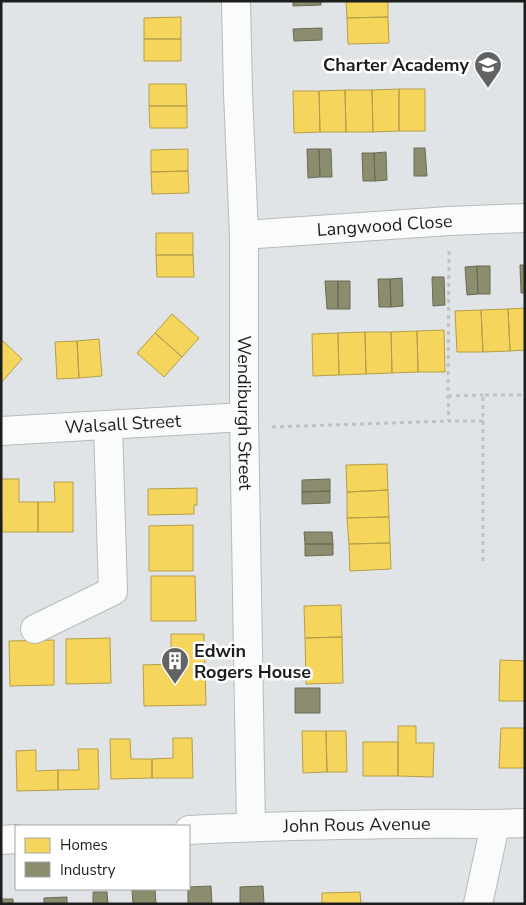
<svg xmlns="http://www.w3.org/2000/svg" width="526" height="905" font-family="'Nunito Sans',sans-serif">
  <style>
    .homes { fill: #f6d55c; stroke: #b59e49 }
    .industry { fill: #8c8c6e; stroke: #6a6b56 }
    .lines { fill: none; stroke-linecap: round; stroke-linejoin: round }
    .street-casing { stroke: #b8babb; stroke-width: 30 }
    .path { stroke: #c0c2c2; stroke-width: 3; stroke-dasharray: 4 4; stroke-linecap: butt }
    .street { stroke: #fafbfb; stroke-width: 28 }
    .labels { text-anchor: middle; dominant-baseline: central; stroke-width: 5; stroke-linejoin: round; paint-order: stroke }
    .poi-label { font-size: 18px; font-weight: bold; fill: #1c1e1e; stroke: #fff; text-anchor: end }
    .street-label { font-size: 18px; fill: #1c1e1e; stroke: #fff }
  </style>
  <rect width="100%" height="100%" fill="#e1e4e6"/>
  <!-- homes -->
  <path class="homes" d="M346,1h42v16l-41,1z
    M181,17v22h-37v-21z
    M388,17l1,26 -41,1 -1,-26z
    M144,39h37v22h-37z
    M149,84h37l1,22h-38z
    M399,89h26v42h-26z
    M399,89v42l-26,1 -1,-42z
    M345,90h27l1,42h-27z
    M345,90l1,42h-26l-1,-41z
    M293,91h26l1,41 -26,1z
    M149,106h38v22h-37z
    M188,149v22l-37,1v-22z
    M188,171l1,22 -37,1 -1,-22z
    M156,233h37v22h-37z
    M156,255h37l1,22h-37z
    M525,308v42l-15,1 -2,-42z
    M508,309l2,42 -27,1 -2,-42z
    M481,310l2,42h-26l-2,-41z
    M172,314l27,24 -17,19 -27,-24z
    M444,330l1,42h-27l-1,-41z
    M417,331l1,41 -26,1 -1,-41z
    M365,332l1,42 -27,1 -1,-42z
    M365,332h26l1,41 -26,1z
    M155,333l27,24 -18,20 -27,-24z
    M338,333l1,42 -26,1 -1,-42z
    M99,339l3,37 -23,2 -2,-37z
    M3,341l19,18 -21,24v-40z
    M77,341l2,37 -22,1 -2,-37z
    M387,464l1,26 -41,2 -1,-27z
    M1,479h18v23h19v30h-36z
    M54,482h19v50h-35v-30h17z
    M197,488v17h-3v9l-46,1v-26z
    M388,490l1,27 -42,1v-26z
    M389,517l1,26 -41,1 -2,-26z
    M193,525v46h-44v-45z
    M390,543l1,26 -41,2 -1,-27z
    M151,576h44l1,45h-45z
    M341,605l1,32 -37,1 -1,-32z
    M171,634h33l2,71 -62,1 -1,-41 28,-1z
    M342,637l1,46 -37,1 -1,-46z
    M110,638l1,45 -45,1v-45z
    M54,640v45l-44,1 -1,-45z
    M500,660l25,1v40h-26z
    M398,726h18v17h18l-1,34 -35,-1z
    M501,728h24v40h-26z
    M302,731h24l1,41 -24,1z
    M326,731h20l1,41h-20z
    M173,738h19l1,40h-41v-19l21,-1z
    M110,739h20l1,20h21v19l-41,1z
    M363,742h35v34h-35z
    M78,749h20l1,40 -41,1v-20h21z
    M36,750v21l22,-1v20l-41,1 -1,-40z
    M360,892l1,12h-39v-11z"/>
  <!-- industry -->
  <path class="industry" d="M293,1h28v4l-28,1z
    M322,28v12l-28,1 -1,-12z
    M414,148h11l2,28h-13z
    M307,149h12l1,28 -12,1z
    M319,149h12l1,28h-12z
    M386,152l1,28 -12,1 -1,-28z
    M362,153h12l1,28h-12z
    M520,265h5v28h-4z
    M477,266l1,28 -11,1 -2,-28z
    M477,266h13v28h-12z
    M432,277h12l1,28 -12,1z
    M402,278l1,28 -12,1 -1,-28z
    M378,279h12l1,28h-12z
    M325,281h13v28h-11z
    M338,281h12v28h-12z
    M330,479v12l-28,1v-12z
    M330,491v12l-28,1v-12z
    M304,532h28l1,12h-28z
    M305,544h28v11l-28,1z
    M295,688h25v25h-25z
    M211,886l1,18h-24v-15h1v-2z
    M263,886l1,18h-24v-17z
    M155,889l1,15h-23l-1,-14z
    M93,892h14l1,12h-15z
    M67,897v7h-23v-6z
    M1,899h12v5h-12z"/>
  <g class="lines">
    <defs>
      <g id="street">
        <path id="s1" d="M236,1l2,92 6,142v182l7,410"/>
        <path id="s2" d="M244,235l205,-14 76,-3"/>
        <path id="s3" d="M1,431l243,-14"/>
        <path d="M35,629l78,-38 -5,-166"/>
        <path id="s4" d="M189,830c71,-4 142,-5 214,-6 40,-1 81,1 122,-1"/>
        <path d="M1,840l15,-1"/>
        <path d="M478,904l17,-79"/>
      </g>
    </defs>
    <!-- street casing -->
    <use href="#street" class="street-casing"/>
    <!-- path -->
    <path class="path" d="M449,251l-1,145 1,25h34v-26h42
      M448,396l35,-1
      M483,421v144
      M272,427l177,-6"/>
    <!-- street -->
    <use href="#street" class="street"/>
  </g>
  <!-- icons -->
  <defs>
    <symbol id="school-pin" viewBox="-11 -11 22 30"><path d="M0 17L-7.5 6A9.5 9.5 0 1 1 7.5 6Z" fill="#616364" stroke="#fff"/><path d="M0-5L7-2L0 1L-7-2ZM-4 1L0 2.5L4 1V4Q0 6-4 4Z" fill="#fff"/></symbol>
    <symbol id="building-pin" viewBox="-11 -11 22 30"><path d="M0 17L-7.5 6A9.5 9.5 0 1 1 7.5 6Z" fill="#616364" stroke="#fff"/><path d="M-4-6H4V6H1V3H-1V6H-4ZM-2.5-4.3h1.7v1.8h-1.7ZM.8-4.3h1.7v1.8H.8ZM-2.5-1h1.7V.8h-1.7ZM.8-1h1.7V.8H.8Z" fill="#fff"/></symbol>
  </defs>
  <g fill-rule="evenodd">
    <use href="#school-pin" x="472" y="49" width="32" height="43"/>
    <use href="#building-pin" x="159" y="645" width="32" height="43"/>
  </g>
  <g class="labels">
    <!-- poi labels -->
    <g class="poi-label">
      <text x="469" y="65">Charter Academy</text>
      <text x="194" y="651" text-anchor="start">Edwin<tspan x="194" dy="21">Rogers House</tspan></text>
    </g>
    <!-- street labels -->
    <g class="street-label">
      <text stroke="none"><textPath href="#s2" startOffset="141">Langwood Close</textPath></text>
      <text stroke="none"><textPath href="#s1" startOffset="412">Wendiburgh Street</textPath></text>
      <text stroke="none"><textPath href="#s3" startOffset="122">Walsall Street</textPath></text>
      <text stroke="none"><textPath href="#s4" startOffset="168">John Rous Avenue</textPath></text>
    </g>
  </g>
  <!-- border -->
  <rect width="526" height="905" fill="none" stroke="#1c1e1e" stroke-width="5"/>
  <!-- legend -->
  <rect x="15" y="825" width="175" height="65" fill="#ffffff" stroke="#a4a5a5"/>
  <rect x="25" y="838" width="25" height="15" fill="#f6d55c" stroke="#a4a5a5"/>
  <text x="60" y="850" font-size="15" fill="#1c1e1e">Homes</text>
  <rect x="25" y="862" width="25" height="15" fill="#8c8c6e" stroke="#a4a5a5"/>
  <text x="60" y="875" font-size="15" fill="#1c1e1e">Industry</text>
</svg>
